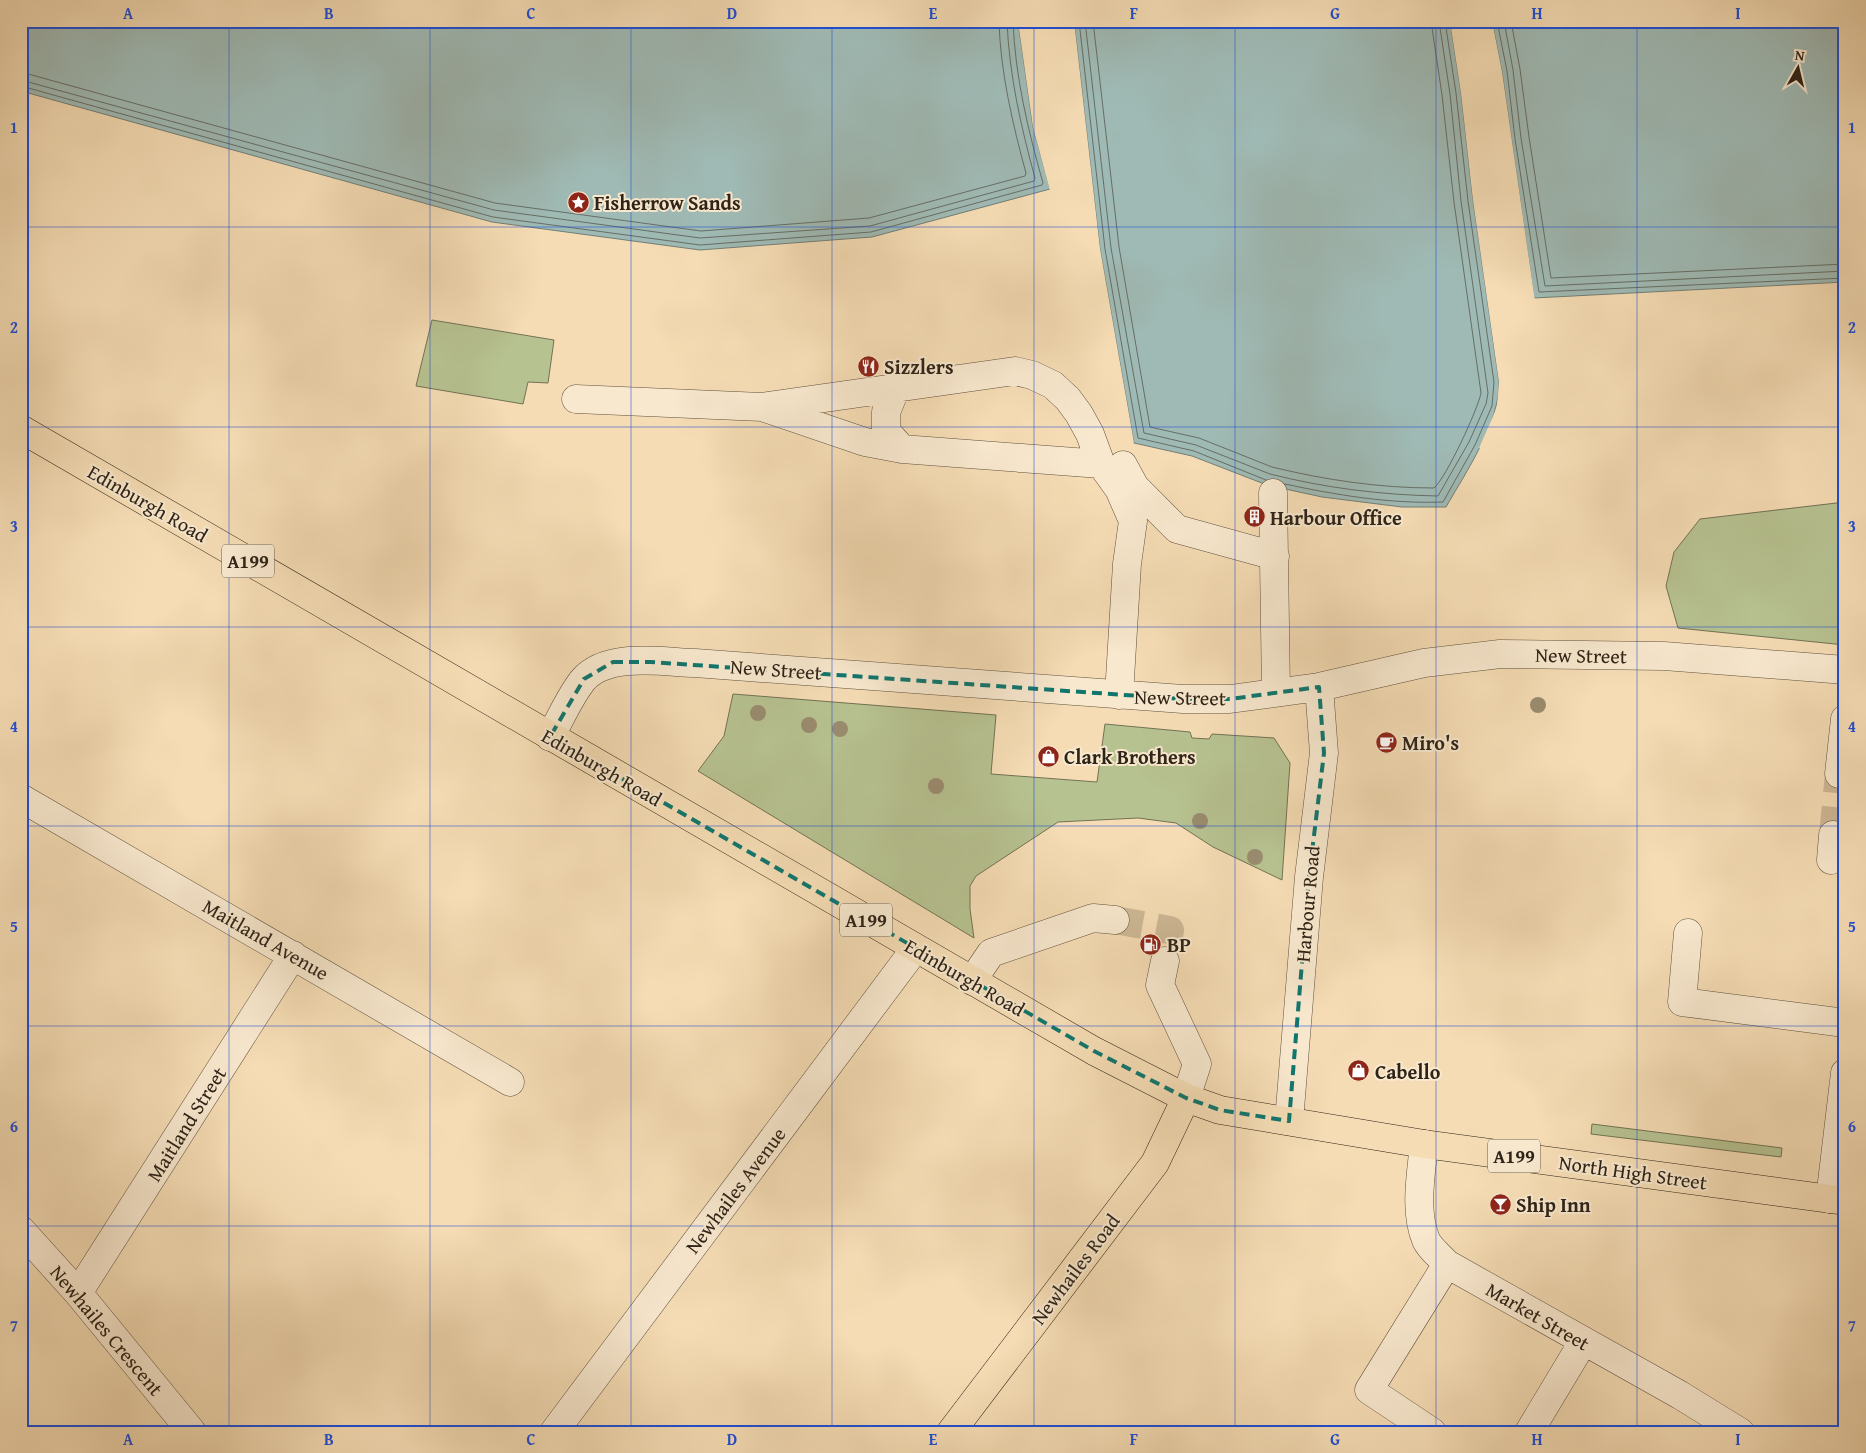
<svg xmlns="http://www.w3.org/2000/svg" width="1866" height="1453" font-family="'Gentium Book Plus',serif">
  <style>
    .green { fill: #b7c291; stroke: #727254 }
    .water { fill: #9fbab5; stroke: #727e76 }
    .pier { fill: #f5dcb4 }
    .lines { fill: none; stroke-linecap: round; stroke-linejoin: round }
    .shore { stroke: #666e66; stroke-width: 1 }
    .minor-tunnel { stroke: #cdb795; stroke-width: 28; stroke-dasharray: 28 14; stroke-linecap: butt }
    .minor-casing { stroke: #60513f; stroke-width: 29 }
    .major-casing { stroke: #2e2318; stroke-width: 29 }
    .minor { stroke: #f8e8ce; stroke-width: 28 }
    .major { stroke: #f5dcb4; stroke-width: 28 }
    .tree { fill: #9a8c6f }
    .marked { fill: none; stroke: #0f766e; stroke-width: 4; stroke-dasharray: 10 6; stroke-linejoin: round }
    .grid { fill: none; stroke: #1d4ed8; stroke-width: 1; stroke-opacity: 0.55 }
    .labels { text-anchor: middle; dominant-baseline: central; stroke-width: 4; stroke-linejoin: round; paint-order: stroke }
    .shield { fill: #f8e8ce; stroke: #6b5e4f; stroke-width: 1 }
    .shield-label { font-size: 19px; font-weight: bold; fill: #2e2318 }
    .poi-label { font-size: 20px; font-weight: bold; fill: #2e2318; stroke: #f8e8ce; text-anchor: start }
    .street-label { font-size: 20px; fill: #2e2318; stroke: #f8e8ce }
    .neatline { fill: none; stroke: #1d4ed8; stroke-width: 2 }
    .grid-label { font-size: 16px; text-anchor: middle; font-weight: bold; fill: #1d4ed8 }
  </style>
  <rect width="100%" height="100%" fill="#f5dcb4"/>
  <filter id="stains"><feTurbulence type="fractalNoise" baseFrequency=".004" numOctaves="4"/><feColorMatrix values="0 0 0 0 .2 0 0 0 0 .09 0 0 0 0 .02 0 0 0 .5 -.17"/></filter>
  <radialGradient id="worn" r=".72"><stop offset=".6" stop-color="#630" stop-opacity="0"/><stop offset="1" stop-color="#630" stop-opacity=".3"/></radialGradient>
  <!-- green -->
  <path class="green" d="M432,320l122,20 -6,43 -20,-1 -5,22 -107,-18z
    M1845,502v143l-167,-17 -12,-42 8,-34 26,-33z
    M733,694l263,21 -5,59 106,8 8,-58 85,8 2,6 17,1 3,-5 62,4 16,25 -8,117 -69,-33 -37,-24 -38,-5 -80,4 -82,54 -6,10v23l4,29 -276,-167 26,-35z
    M1592,1124l190,24 -1,9 -190,-23z"/>
  <!-- water -->
  <path class="water" d="M21,21h997l15,106 17,62 -178,48 -172,13 -208,-28 -471,-131z
    M1074,21h376l11,72 12,107 26,182c1,40 -33,90 -53,125h-44l-80,-10 -55,-12 -75,-29 -58,-13 -34,-194z
    M1492,21h353v261l-311,16 -32,-226z"/>
  <!-- pier -->
  <path class="pier" d="M1018,21h2l15,105 17,62 -2,3 -17,-64z
    M1072,21h2l26,228 34,194 -3,-3 -33,-190z
    M1450,21h2l11,71 12,108 27,182 -2,26 -19,41 -2,-1 18,-41 2,-25 -26,-182 -12,-107z
    M1490,21h2l10,51 33,229 -3,-2 -33,-227z"/>
  <g class="lines">
    <!-- shore -->
    <path class="shore" d="M1079,21l26,228 33,189 56,13 72,29
      M1085,21l26,227 33,185 52,12 74,29c55,14 112,21 168,22l31,-54 17,-38 2,-11 -27,-192 -11,-107 -11,-73
      M1093,21l26,226 31,180 49,11 73,29c53,13 108,21 162,21 12,-10 44,-79 47,-95l-27,-191 -12,-107 -11,-74
      M1497,21l10,50 8,68 24,153 306,-14
      M1504,21l9,49 8,68 24,148 300,-15
      M1511,21l9,48 9,68 22,141 294,-14
      M21,72l474,131 206,28 168,-13 156,-42 1,-3c-13,-47 -26,-103 -27,-152
      M21,80l473,130 206,28 170,-12 164,-45 1,-3c-14,-51 -26,-104 -28,-157
      M21,86l472,131 207,28 171,-13 171,-47 1,-2c-15,-53 -28,-107 -30,-162
      M1285,484c51,11 105,20 158,18l32,-57 17,-39 2,-24 -26,-181 -12,-108 -11,-72"/>
    <!-- minor-tunnel -->
    <path class="minor-tunnel" d="M1833,835l6,-61
      M1115,920l55,10 -5,31"/>
    <defs>
      <path id="minor" d="M896,388l-10,24v19l16,18
        M576,399l186,8 103,35 37,7 199,15
        M762,407l253,-36 17,4 21,10 15,14 11,15 11,20 11,30 18,25 14,32 -6,43 -8,131
        M1123,465l12,22 42,42 98,27
        M1273,493l3,199
        M550,737c11,-19 20,-41 33,-57 24,-28 79,-18 112,-17l488,36h47l89,-12 105,-24 76,-9 164,2 181,14
        M1839,774l6,-55
        M21,798l489,284
        M1831,860l2,-25
        M1688,933l-6,69 163,21
        M1165,961l-5,24 37,79 -11,34
        M972,981l19,-28 102,-35 22,2
        M1289,1121l20,-244 15,-124 -5,-66
        M1424,1144c-3,31 -10,67 2,96 4,9 15,17 21,24l233,131 60,37
        M1830,1199l15,-126
        M21,1230l57,63 114,139
        M78,1293l215,-338
        M554,1432l361,-483
        M1432,1432l-63,-42 78,-126
        M1529,1432l54,-90"/>
      <path id="major" d="M21,429l1073,622 92,47 34,12 204,34 421,57
        M951,1432l204,-269 31,-65"/>
    </defs>
    <!-- minor casing -->
    <use href="#minor" class="minor-casing"/>
    <!-- major casing -->
    <use href="#major" class="major-casing"/>
    <!-- minor -->
    <use href="#minor" class="minor"/>
    <!-- major -->
    <use href="#major" class="major"/>
  </g>
  <!-- trees -->
  <g class="tree">
    <circle cx="1538" cy="705" r="8"/>
    <circle cx="758" cy="713" r="8"/>
    <circle cx="809" cy="725" r="8"/>
    <circle cx="840" cy="729" r="8"/>
    <circle cx="936" cy="786" r="8"/>
    <circle cx="1200" cy="821" r="8"/>
    <circle cx="1255" cy="857" r="8"/>
  </g>
  <!-- marked area -->
  <path class="marked" d="M613,662h38l532,37h47l89,-12 5,66 -15,124 -20,244 -69,-11 -34,-12 -92,-47 -544,-314 34,-58z"/>
  <!-- grid -->
  <path class="grid" d="M229,21v1411M430,21v1411M631,21v1411M832,21v1411M1034,21v1411M1235,21v1411M1436,21v1411M1637,21v1411M21,227h1824M21,427h1824M21,627h1824M21,826h1824M21,1026h1824M21,1226h1824"/>
  <!-- icons -->
  <defs>
    <symbol id="sight-disc" viewBox="-11 -11 22 22"><circle r="9.5" fill="#8f2418" stroke="#f8e8ce"/><path d="M0-6L1.8-2.2L6-1.7L2.9 1.2L3.7 5.4L0 3.3L-3.7 5.4L-2.9 1.2L-6-1.7L-1.8-2.2Z" fill="#fff"/></symbol>
    <symbol id="restaurant-disc" viewBox="-11 -11 22 22"><circle r="9.5" fill="#8f2418" stroke="#f8e8ce"/><path d="M-5-6h1v4h1v-4h1v4h1v-4h1v5L-1.5 .5V6h-2V.5L-5-1ZM5-6V6H3V1.5H1.5Q1.5-4 5-6Z" fill="#fff"/></symbol>
    <symbol id="building-disc" viewBox="-11 -11 22 22"><circle r="9.5" fill="#8f2418" stroke="#f8e8ce"/><path d="M-4-6H4V6H1V3H-1V6H-4ZM-2.5-4.3h1.7v1.8h-1.7ZM.8-4.3h1.7v1.8H.8ZM-2.5-1h1.7V.8h-1.7ZM.8-1h1.7V.8H.8Z" fill="#fff"/></symbol>
    <symbol id="cafe-disc" viewBox="-11 -11 22 22"><circle r="9.5" fill="#8f2418" stroke="#f8e8ce"/><path d="M-5.5-4.5H6V0H3Q3 3.5 0 3.5H-2.5Q-5.5 3.5-5.5 0ZM3-3.2v2h1.7v-2ZM-6 4.5H4V6H-6Z" fill="#fff"/></symbol>
    <symbol id="shop-disc" viewBox="-11 -11 22 22"><circle r="9.5" fill="#8f2418" stroke="#f8e8ce"/><path d="M-5-2.5h2.3a2.7 3.5 0 0 1 5.4 0H5L5.5 6h-11ZM-1.5-2.5h3a1.5 2.3 0 0 0-3 0Z" fill="#fff"/></symbol>
    <symbol id="fuel-disc" viewBox="-11 -11 22 22"><circle r="9.5" fill="#8f2418" stroke="#f8e8ce"/><path d="M-5.5-6h7V0h2V4h1.3V-2.5L3-4.5l.8-.8L6-3V5H2.5V1h-1V6h-7ZM-4.2-4.7v3.2H.2V-4.7Z" fill="#fff"/></symbol>
    <symbol id="bar-disc" viewBox="-11 -11 22 22"><circle r="9.5" fill="#8f2418" stroke="#f8e8ce"/><path d="M-6-5H6L.8 .8V4.5H3.5V6h-7V4.5H-.8V.8Z" fill="#fff"/></symbol>
  </defs>
  <g fill-rule="evenodd">
    <use href="#sight-disc" x="566" y="190" width="25" height="25"/>
    <use href="#restaurant-disc" x="856" y="354" width="25" height="25"/>
    <use href="#building-disc" x="1242" y="504" width="25" height="25"/>
    <use href="#cafe-disc" x="1374" y="730" width="25" height="25"/>
    <use href="#shop-disc" x="1036" y="744" width="25" height="25"/>
    <use href="#fuel-disc" x="1138" y="932" width="25" height="25"/>
    <use href="#shop-disc" x="1346" y="1058" width="25" height="25"/>
    <use href="#bar-disc" x="1488" y="1192" width="25" height="25"/>
  </g>
  <g class="labels">
    <!-- shield labels -->
    <g class="shield">
      <rect x="222" y="544.5" width="52" height="33" rx="4"/>
      <rect x="840" y="903.5" width="52" height="33" rx="4"/>
      <rect x="1488" y="1139.5" width="52" height="33" rx="4"/>
    </g>
    <g class="shield-label">
      <text x="248" y="561">A199</text>
      <text x="866" y="920">A199</text>
      <text x="1514" y="1156">A199</text>
    </g>
    <!-- poi labels -->
    <g class="poi-label">
      <text x="594" y="202">Fisherrow Sands</text>
      <text x="884" y="366">Sizzlers</text>
      <text x="1270" y="517">Harbour Office</text>
      <text x="1402" y="742">Miro's</text>
      <text x="1064" y="756">Clark Brothers</text>
      <text x="1167" y="944">BP</text>
      <text x="1375" y="1071">Cabello</text>
      <text x="1516" y="1204">Ship Inn</text>
    </g>
    <!-- street labels -->
    <g class="street-label">
      <text transform="translate(148 503) rotate(30)">Edinburgh Road</text>
      <text transform="translate(1581 655) rotate(1)">New Street</text>
      <text transform="translate(776 669) rotate(4)">New Street</text>
      <text transform="translate(1180 697) rotate(1)">New Street</text>
      <text transform="translate(602 767) rotate(30)">Edinburgh Road</text>
      <text transform="translate(1307 904) rotate(-85)">Harbour Road</text>
      <text transform="translate(266 939) rotate(30)">Maitland Avenue</text>
      <text transform="translate(965 977) rotate(30)">Edinburgh Road</text>
      <text transform="translate(186 1124) rotate(-58)">Maitland Street</text>
      <text transform="translate(1633 1172) rotate(8)">North High Street</text>
      <text transform="translate(735 1190) rotate(-53)">Newhailes Avenue</text>
      <text transform="translate(1075 1269) rotate(-53)">Newhailes Road</text>
      <text transform="translate(1538 1316) rotate(30)">Market Street</text>
      <text transform="translate(107 1330) rotate(50)">Newhailes Crescent</text>
    </g>
  </g>
  <!-- margin -->
  <rect width="1866" height="1453" fill="none" stroke="#f5dcb4" stroke-width="55"/>
  <!-- north arrow -->
  <g transform="translate(1798 68) rotate(8)" stroke="#f8e8ce" stroke-width="4" paint-order="stroke">
  <path d="M0-4L9 19L0 12L-9 19Z" fill="#2e2318"/>
  <text y="-8" font-size="14" font-weight="bold" text-anchor="middle" fill="#2e2318">N</text>
  </g>
  <rect x="28" y="28" width="1810" height="1398" class="neatline"/>
  <g class="grid-label">
    <text x="128" y="19">A</text>
    <text x="329" y="19">B</text>
    <text x="531" y="19">C</text>
    <text x="732" y="19">D</text>
    <text x="933" y="19">E</text>
    <text x="1134" y="19">F</text>
    <text x="1335" y="19">G</text>
    <text x="1537" y="19">H</text>
    <text x="1738" y="19">I</text>
    <text x="14" y="133">1</text>
    <text x="1852" y="133">1</text>
    <text x="14" y="333">2</text>
    <text x="1852" y="333">2</text>
    <text x="14" y="532">3</text>
    <text x="1852" y="532">3</text>
    <text x="14" y="732">4</text>
    <text x="1852" y="732">4</text>
    <text x="14" y="932">5</text>
    <text x="1852" y="932">5</text>
    <text x="14" y="1132">6</text>
    <text x="1852" y="1132">6</text>
    <text x="14" y="1331">7</text>
    <text x="1852" y="1331">7</text>
    <text x="128" y="1445">A</text>
    <text x="329" y="1445">B</text>
    <text x="531" y="1445">C</text>
    <text x="732" y="1445">D</text>
    <text x="933" y="1445">E</text>
    <text x="1134" y="1445">F</text>
    <text x="1335" y="1445">G</text>
    <text x="1537" y="1445">H</text>
    <text x="1738" y="1445">I</text>
  </g>
  <rect width="100%" height="100%" filter="url(#stains)"/>
  <rect width="100%" height="100%" fill="url(#worn)"/>
</svg>
